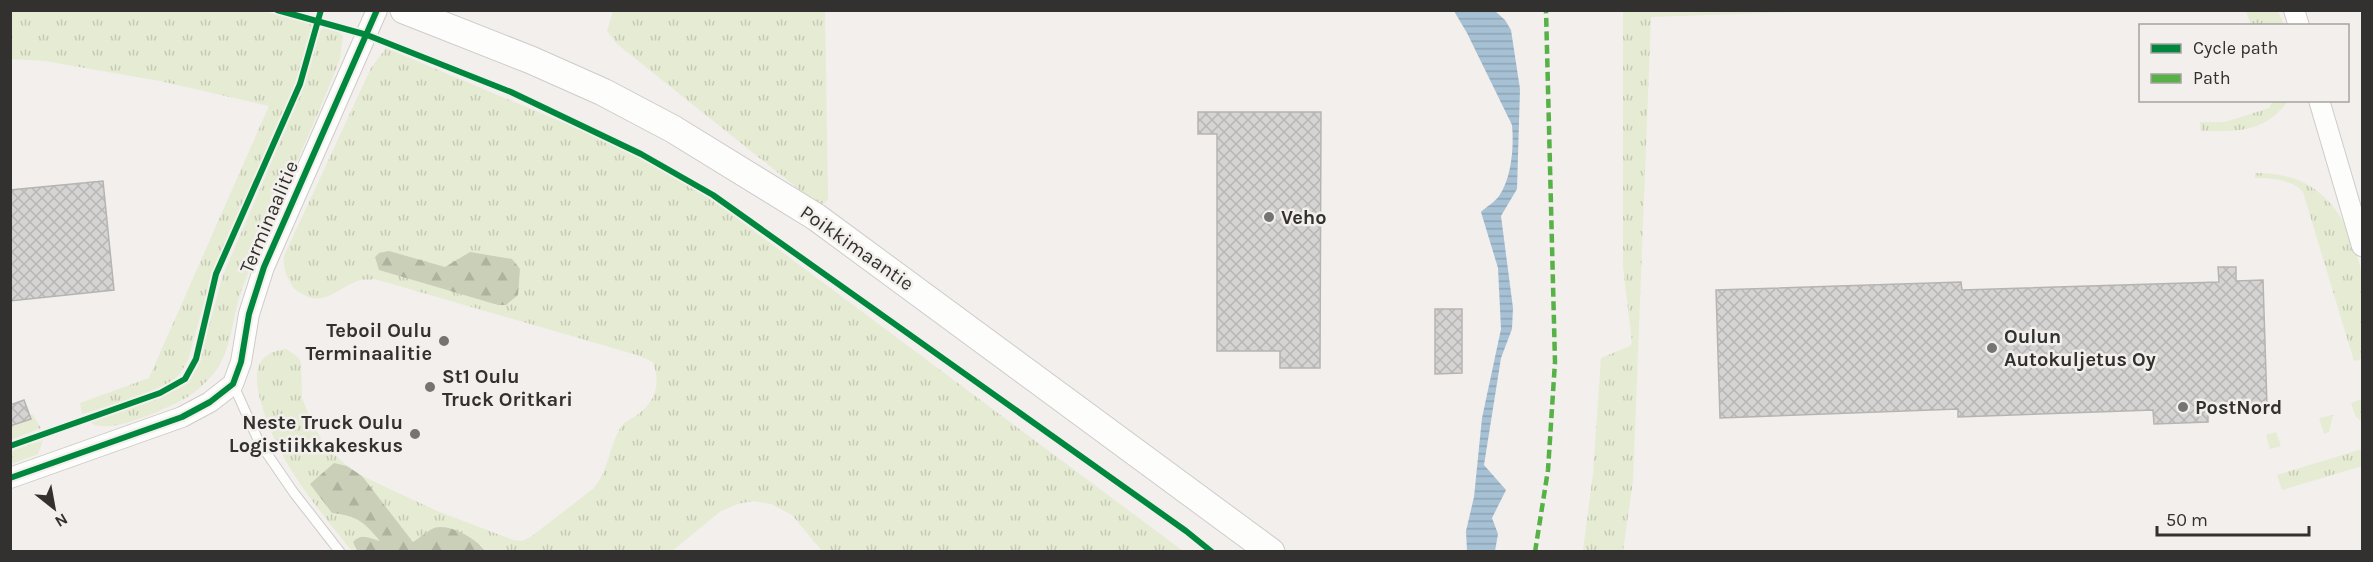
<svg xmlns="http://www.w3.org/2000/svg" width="2373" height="562" font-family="Karla,sans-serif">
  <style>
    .grass { fill: url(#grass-tufts) }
    .forest { fill: url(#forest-firs) }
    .water { fill: url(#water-rules) }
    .building { fill: url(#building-cross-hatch); stroke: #b6b4b2; stroke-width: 1.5 }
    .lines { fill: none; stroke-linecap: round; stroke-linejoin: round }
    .service-casing { stroke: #ceccca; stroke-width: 11 }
    .minor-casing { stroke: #ceccca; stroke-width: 22 }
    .secondary-casing { stroke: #ceccca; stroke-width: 29 }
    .service { stroke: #fdfdfc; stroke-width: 9 }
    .minor { stroke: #fdfdfc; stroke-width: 20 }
    .secondary { stroke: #fdfdfc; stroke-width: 27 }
    .quiet { stroke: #56b246; stroke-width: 4.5; stroke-dasharray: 9 4.5; stroke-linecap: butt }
    .cycleway-casing { stroke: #f3efec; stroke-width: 10 }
    .cycleway { stroke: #00873e; stroke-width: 6 }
    .poi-dot { fill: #757472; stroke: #f3efec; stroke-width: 2 }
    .labels { text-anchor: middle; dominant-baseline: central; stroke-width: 5; stroke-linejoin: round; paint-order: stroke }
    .street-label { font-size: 20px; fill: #32312f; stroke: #f3efec }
    .poi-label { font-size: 20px; font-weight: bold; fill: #32312f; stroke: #f3efec; text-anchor: start }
  </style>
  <defs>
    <pattern id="grass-tufts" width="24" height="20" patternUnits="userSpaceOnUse" patternTransform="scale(1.5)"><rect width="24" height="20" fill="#e6ebd3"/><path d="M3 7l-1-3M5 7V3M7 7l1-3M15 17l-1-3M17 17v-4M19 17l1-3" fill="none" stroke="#c6cab5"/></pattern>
    <pattern id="forest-firs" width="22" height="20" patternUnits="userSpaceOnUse" patternTransform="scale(1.5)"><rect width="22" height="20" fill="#cacfb7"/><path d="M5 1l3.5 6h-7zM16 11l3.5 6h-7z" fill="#aeb29e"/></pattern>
    <pattern id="water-rules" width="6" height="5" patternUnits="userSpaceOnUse" patternTransform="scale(1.5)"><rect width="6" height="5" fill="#a6c0d4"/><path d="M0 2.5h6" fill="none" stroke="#8fa5b6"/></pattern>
    <pattern id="building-cross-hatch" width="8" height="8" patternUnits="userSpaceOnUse" patternTransform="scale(1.5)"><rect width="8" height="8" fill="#d5d4d2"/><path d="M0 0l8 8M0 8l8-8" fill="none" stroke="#b7b6b5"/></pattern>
  </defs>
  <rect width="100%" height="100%" fill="#f2efed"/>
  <!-- grass -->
  <path class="grass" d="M10,11h254l49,14 -18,58 -83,191 -24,86c-3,5 -6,11 -10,16 -19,17 -71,30 -96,38l-2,-11 69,-25 120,-272 -109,-25 -115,-20 -34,-2z
    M613,11h212l3,188 -7,8 -204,-163 -10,-13z
    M1623,11h203l-175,6 -18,464 -10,70h-40l10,-77 8,-116 29,-12 2,-4 -9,-75z
    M2246,11h32l6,14h-33z
    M326,27l11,4 6,5 -3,23c-30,77 -66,151 -97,227 -11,28 -10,62 -28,86 -8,10 -20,21 -31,27 -19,10 -77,38 -94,23l76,-28 15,-7 10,-11 8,-15 24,-86 81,-189 16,-55z
    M386,48l209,88 44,21 72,42 472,352h-361l-30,-36 -21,-11 -18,-3 -15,3 -17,7 -49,40h-187l-4,-6 -47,-17 -21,14 -51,-66 75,35 76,29 9,1 10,-5 62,-48c15,-18 15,-42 27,-61 3,-5 10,-8 15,-11 20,-15 25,-31 17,-54l-16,-7 -262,-76c-5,1 -10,0 -14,1 -21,5 -35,27 -57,15 -5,-3 -8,-4 -11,-8 -7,-11 -10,-19 -9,-31l87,-188z
    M2273,101h15c-25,33 -50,30 -87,30l-1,-9h25l44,-14z
    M2255,173c66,-1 95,43 107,103 4,21 0,60 0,83l-8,2 -51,-169c-11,-13 -32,-14 -48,-14z
    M286,349l12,8 3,6 1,35 10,25 14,24 21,19 -13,-2 -2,48c28,5 32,9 50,31l-28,5 3,3h-5c-39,-48 -78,-94 -93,-156 -5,-25 -2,-42 27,-46z
    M2362,399v23l-6,-5 -5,-14z
    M29,415h4l8,13 -30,12v-14l19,-7z
    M2333,415l-4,17 -5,2 -5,-16z
    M2276,432l5,14 -11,3 -4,-14z
    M43,440l-5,14 -27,10v-13z
    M2362,449v17l-80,24 -5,-15z"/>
  <!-- forest -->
  <path class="forest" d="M389,251l56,16 25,-15 42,7 8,10 -2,26 -12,10h-8l-119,-35 -4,-13 4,-4z
    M334,463l13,3 15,10 51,66c7,-4 14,-11 21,-14 15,-5 43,11 51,23h-128l-4,-9c9,-10 17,-3 27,-1 -16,-19 -22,-25 -48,-28l-22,-29z"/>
  <!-- water -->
  <path class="water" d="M1454,11h41l10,9 6,10 9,59 -3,100 -16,27 12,92 -1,21 -11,29 -17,107 22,25 -14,28 6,16 -3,17h-28l-1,-20 8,-34 8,-79 19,-89 -3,-61 -17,-56c5,-5 14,-10 18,-16 13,-19 15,-50 13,-71l-45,-92z"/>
  <!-- building -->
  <path class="building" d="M1198,112h123l-1,256h-40v-17h-63v-217h-19z
    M103,181l11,109 -104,11v-111z
    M2218,267h18v14l27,-1 4,126 -59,2v14l-54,2 -1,-14 -195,7v-8l-238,9 -4,-128 245,-8 1,8 257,-8z
    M1435,309h27v64l-27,1z
    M24,400l7,19 -21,7v-21z"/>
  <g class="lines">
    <defs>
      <path id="service" d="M233,384l26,58 35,51 46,59"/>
      <path id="minor" d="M2294,10l5,16
        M2319,100l43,146
        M10,478l172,-61 28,-15 23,-18 8,-22 8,-48 15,-47 113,-257"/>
      <path id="secondary" d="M404,10l127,50 72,32 70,37 143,88 455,335"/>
    </defs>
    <!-- service casing -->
    <use href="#service" class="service-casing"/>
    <!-- minor casing -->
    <use href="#minor" class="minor-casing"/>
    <!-- secondary casing -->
    <use href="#secondary" class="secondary-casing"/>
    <!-- service -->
    <use href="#service" class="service"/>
    <!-- minor -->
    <use href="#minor" class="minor"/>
    <!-- secondary -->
    <use href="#secondary" class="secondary"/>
    <!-- quiet -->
    <path class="quiet" d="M1535,552l13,-82 7,-108 -9,-352"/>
    <defs>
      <path id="cycleway" d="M277,10l90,25 144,57 130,62 72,41 473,336 26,21
        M10,446l150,-53 25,-14 11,-20 20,-85 84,-190 21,-74
        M10,478l172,-61 28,-15 23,-18 8,-22 8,-48 15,-47 113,-257"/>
    </defs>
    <!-- cycleway casing -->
    <use href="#cycleway" class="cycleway-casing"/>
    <!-- cycleway -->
    <use href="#cycleway" class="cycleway"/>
  </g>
  <!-- markers -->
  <g class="poi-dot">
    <circle cx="1269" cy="217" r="6"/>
    <circle cx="444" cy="341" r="6"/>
    <circle cx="1992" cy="348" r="6"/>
    <circle cx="430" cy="387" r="6"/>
    <circle cx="2183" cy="407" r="6"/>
    <circle cx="415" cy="434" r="6"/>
  </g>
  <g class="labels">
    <!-- street labels -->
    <g class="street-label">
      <text transform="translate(269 217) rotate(-67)">Terminaalitie</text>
      <text transform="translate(857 248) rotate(35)">Poikkimaantie</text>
    </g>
    <!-- poi labels -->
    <g class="poi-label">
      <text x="1281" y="217">Veho</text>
      <text x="432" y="330" text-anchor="end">Teboil Oulu<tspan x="432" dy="23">Terminaalitie</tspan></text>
      <text x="2004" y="336">Oulun<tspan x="2004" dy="23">Autokuljetus Oy</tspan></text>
      <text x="442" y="376">St1 Oulu<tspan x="442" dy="23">Truck Oritkari</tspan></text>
      <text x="2195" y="407">PostNord</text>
      <text x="403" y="422" text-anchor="end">Neste Truck Oulu<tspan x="403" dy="23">Logistiikkakeskus</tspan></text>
    </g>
  </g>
  <!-- border -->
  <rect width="2373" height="562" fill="none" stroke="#32312f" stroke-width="24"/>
  <!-- legend -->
  <rect x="2139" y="24" width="210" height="78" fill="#f3efec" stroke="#a6a3a0" stroke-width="1.5"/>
  <rect x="2151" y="44" width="30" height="9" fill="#00873e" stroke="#a6a3a0" stroke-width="1.5"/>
  <text x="2193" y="54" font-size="18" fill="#32312f">Cycle path</text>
  <rect x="2151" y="74" width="30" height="9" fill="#56b246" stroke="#a6a3a0" stroke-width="1.5"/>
  <text x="2193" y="84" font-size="18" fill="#32312f">Path</text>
  <!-- north arrow -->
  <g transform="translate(54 508) rotate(149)" stroke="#f3efec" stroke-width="4.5" paint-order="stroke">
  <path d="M0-4.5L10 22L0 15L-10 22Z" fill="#32312f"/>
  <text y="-9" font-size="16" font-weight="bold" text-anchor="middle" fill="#32312f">N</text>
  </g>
  <!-- scale -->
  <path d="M2157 526v9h152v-9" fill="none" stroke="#32312f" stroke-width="3"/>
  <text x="2166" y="526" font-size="18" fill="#32312f" stroke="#f3efec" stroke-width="4.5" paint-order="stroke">50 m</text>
</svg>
